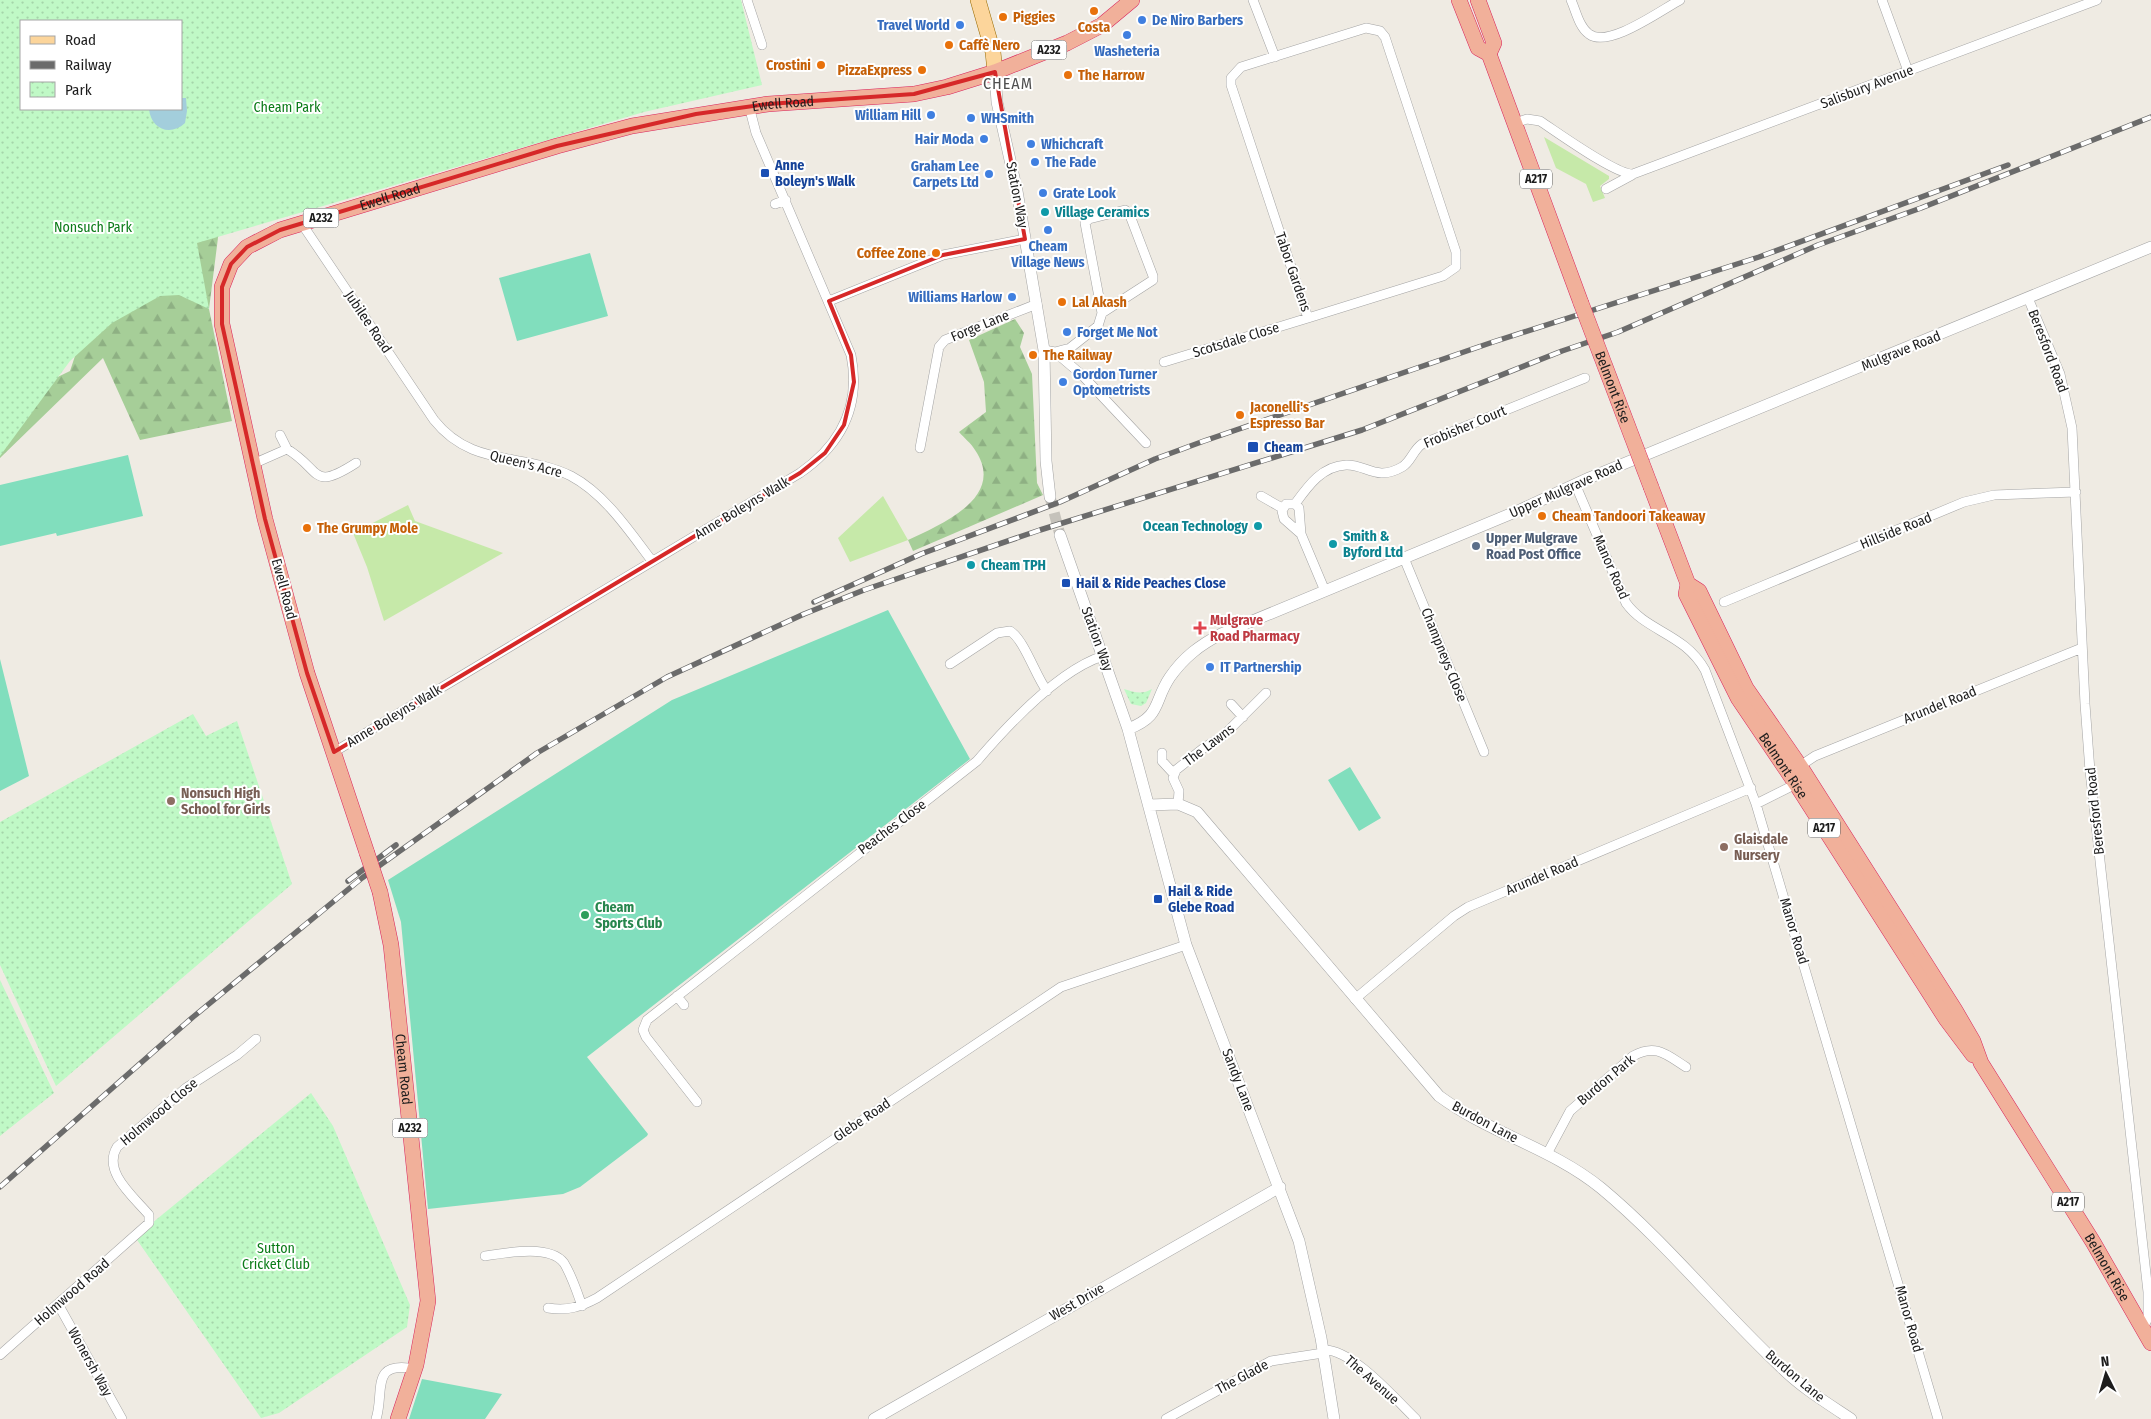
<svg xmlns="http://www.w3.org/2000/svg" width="2151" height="1419" font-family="'Fira Sans Condensed',sans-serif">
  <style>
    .grass { fill: #c6e9a9 }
    .forest { fill: url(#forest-firs) }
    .park { fill: url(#park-dots); fill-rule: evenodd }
    .pitch { fill: #81debd }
    .water { fill: #a3cedc }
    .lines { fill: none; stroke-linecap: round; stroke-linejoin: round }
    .tertiary-tunnel { stroke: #c5c2bb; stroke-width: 11; stroke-dasharray: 11 5.5; stroke-linecap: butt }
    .minor-casing { stroke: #a4a4a4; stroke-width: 10 }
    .tertiary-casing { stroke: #a4a4a4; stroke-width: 12 }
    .primary-casing { stroke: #976900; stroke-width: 16 }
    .trunk-casing { stroke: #d9245c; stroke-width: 16 }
    .minor { stroke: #fff; stroke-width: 9 }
    .tertiary { stroke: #fff; stroke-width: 11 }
    .primary { stroke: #fcd59b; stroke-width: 15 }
    .trunk { stroke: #f1b09a; stroke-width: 15 }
    .rail-casing { stroke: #6b6b6b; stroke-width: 5.5 }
    .rail { stroke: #fff; stroke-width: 4; stroke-dasharray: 11; stroke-linecap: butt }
    .trunk-bridge-casing { stroke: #d9245c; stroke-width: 16; stroke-linecap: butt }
    .trunk-bridge { stroke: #f1b09a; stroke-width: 15 }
    .marked { fill: none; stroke: #d62828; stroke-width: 4; stroke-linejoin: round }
    .food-dot { fill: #e8710a; stroke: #fff; stroke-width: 2 }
    .shop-dot { fill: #3f7fe0; stroke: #fff; stroke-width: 2 }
    .transit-dot { fill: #1a4fb4; stroke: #fff; stroke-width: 2 }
    .culture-dot { fill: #0f9aa8; stroke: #fff; stroke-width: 2 }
    .service-dot { fill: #5c6f8a; stroke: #fff; stroke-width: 2 }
    .health-dot { fill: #e0444e; stroke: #fff; stroke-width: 2 }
    .education-dot { fill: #8d6e63; stroke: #fff; stroke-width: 2 }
    .leisure-dot { fill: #2e9e5b; stroke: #fff; stroke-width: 2 }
    .labels { text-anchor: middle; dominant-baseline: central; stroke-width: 4; stroke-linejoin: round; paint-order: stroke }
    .shield { fill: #fff; stroke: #616161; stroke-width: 1 }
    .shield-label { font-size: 12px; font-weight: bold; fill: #1d1d1d }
    .food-label { font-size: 14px; font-weight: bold; fill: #c56008; stroke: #fff; text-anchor: start }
    .shop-label { font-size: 14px; font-weight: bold; fill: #366cbe; stroke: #fff; text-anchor: start }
    .street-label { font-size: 14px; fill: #1d1d1d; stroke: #fff }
    .park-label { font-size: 14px; fill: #0b7b18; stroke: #fff }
    .transit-label { font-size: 14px; font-weight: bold; fill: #164399; stroke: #fff; text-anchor: start }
    .culture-label { font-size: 14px; font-weight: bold; fill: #0d838f; stroke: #fff; text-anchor: start }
    .service-label { font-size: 14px; font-weight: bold; fill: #4e5e75; stroke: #fff; text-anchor: start }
    .health-label { font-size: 14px; font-weight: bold; fill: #be3a42; stroke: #fff; text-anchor: start }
    .education-label { font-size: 14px; font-weight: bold; fill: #785e54; stroke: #fff; text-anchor: start }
    .leisure-label { font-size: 14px; font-weight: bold; fill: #27864d; stroke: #fff; text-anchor: start }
    .quarter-label { font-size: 16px; letter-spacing: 1px; fill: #505050; stroke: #fff }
  </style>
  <defs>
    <pattern id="forest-firs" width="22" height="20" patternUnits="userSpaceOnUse" patternTransform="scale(1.25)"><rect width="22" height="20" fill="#a6ce98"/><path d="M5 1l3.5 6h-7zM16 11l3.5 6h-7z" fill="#8eb083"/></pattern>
    <pattern id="park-dots" width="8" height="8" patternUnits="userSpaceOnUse" patternTransform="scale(1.25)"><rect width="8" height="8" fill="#c0f9c6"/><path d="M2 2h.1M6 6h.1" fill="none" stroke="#a5d5aa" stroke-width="1.8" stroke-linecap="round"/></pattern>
  </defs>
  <rect width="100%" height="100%" fill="#efebe3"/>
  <!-- grass -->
  <path class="grass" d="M1544,137l65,39v3l-9,7 5,12 -12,4 -7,-18 -30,-16z
    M883,496l25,44 -58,22 -12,-24z
    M408,505l7,16 88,32 -119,68 -17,-54 -14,-34z"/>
  <!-- forest -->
  <path class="forest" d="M0,0l21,21v88h160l39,113 -11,87 23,112 -92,19 -37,-82 -103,100v-53l70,-34 36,-108 -106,-136z
    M1015,319l9,14 -4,14 12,27 5,109 6,12 -130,56 -5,-11c34,-16 99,-43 67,-90 -4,-7 -11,-12 -16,-18l27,-20 -2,-30 -15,-42z"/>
  <!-- park -->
  <path class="park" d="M0,0h741l21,85 -118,27 -447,131 12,66 -30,-14 -19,1 -48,27 -42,38 -70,95zM21,21h160v88h-160z
    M1124,689c10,3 18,6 28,0l-6,14 -5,3 -10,-2z
    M193,714l13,22 31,-15 55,163 -236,202 -56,-121v-143z
    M0,980l54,113 -54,43z
    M311,1093l22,33 77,179 -3,22 -128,86 -18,5 -126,-181z"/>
  <!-- pitch -->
  <path class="pitch" d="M590,253l18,63 -91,25 -18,-63z
    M128,455l15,61 -86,20 -1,-3 -56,13v-61z
    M888,610l82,149 -383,298 61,77 -1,2 -67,51 -17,7 -135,15 -27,-287 -13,-42 284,-180z
    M0,659l29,117 -29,15z
    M1350,767l31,51 -22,13 -31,-51z
    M422,1379l80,15 -17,25h-76z"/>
  <!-- water -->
  <path class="water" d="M181,98h5l1,13 -2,12c-15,14 -34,6 -36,-14h32z"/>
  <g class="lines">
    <!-- tertiary-tunnel -->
    <path class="tertiary-tunnel" d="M1050,497l10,38"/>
    <defs>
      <path id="minor" d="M747,0l15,45
        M1253,0l22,57
        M1571,0c5,11 8,27 18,34 19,15 72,-24 91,-34
        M1882,0l26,71
        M1366,28l14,3 5,6 71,215v15l-13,9 -135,42 -77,-233v-7l10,-11z
        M1515,123l12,-4 13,2c17,11 76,54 93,53l464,-174
        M1606,189l26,-14
        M775,204l11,-4
        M302,224l132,196c38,48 88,32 137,56 34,18 59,56 81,85
        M2028,298l32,76 12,54 13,276 5,67 58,521v26l-5,10
        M829,301l114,-46 82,-16
        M1044,350l11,2 15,-4 28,-22 4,-13 51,-33v-4l-24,-63 -4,-3 -36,9 -4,4 17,90
        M1055,352l27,23 64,68
        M1164,362l144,-44
        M280,435l7,14
        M920,448l19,-101 6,-7 92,-36
        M253,464l34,-15c35,21 24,43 69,14
        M1576,486l50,117c21,29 58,30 79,67l51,134 182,615
        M1261,496l21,12
        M1295,504c13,-18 27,-38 51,-39 20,-1 30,17 56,2 9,-5 11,-17 20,-23l163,-66
        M1301,534l-2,-26 -4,-4h-9l-4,7 2,8 17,15 24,57
        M1404,558l80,194
        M1724,602l240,-100 30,-7 82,-3
        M950,664l47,-31 13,-2c14,8 26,46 37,60
        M1231,704l12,13
        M334,752l466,-279c42,-29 61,-67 51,-118l-95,-222 -7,-27
        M1162,753v8l12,13
        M1800,766l15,-10 267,-108
        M1178,804l1,-13 -6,-13 3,-8 29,-23 18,-11 43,-43
        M1756,804l40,-20
        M677,996l7,9
        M1355,999l99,-83 14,-9 283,-119
        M697,1102l-51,-65 -3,-7 4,-10 330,-259c30,-35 82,-91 126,-105
        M1547,1154l23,-43 63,-55c23,-13 34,-1 53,11
        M485,1256c20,-3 65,-12 79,7 8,13 13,29 18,43
        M58,1304l64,115
        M548,1308c20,3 32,-1 49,-10l464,-311 125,-42
        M1323,1350c29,-2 73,50 93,69
        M0,1355l149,-132v-8c-15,-18 -47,-43 -32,-68l69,-59 51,-33 19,-16
        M376,1419c9,-27 -7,-59 39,-50
        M1166,1419l105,-58 52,-8"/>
      <path id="tertiary" d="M995,72l2,30 20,89 27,159 2,111 4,36
        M1060,535l68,194 58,216 113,296 22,97 13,81
        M1128,729c34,-13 25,-27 42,-52 14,-20 30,-32 51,-43l299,-124 69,-32 562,-231
        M1149,805l29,-1 19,8 242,284c50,37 113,52 162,92 65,54 118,121 180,179 21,21 46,36 70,52
        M874,1419l406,-232"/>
      <path id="primary" d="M978,0l15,52 2,20"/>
      <g id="trunk">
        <path d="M1459,0l19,48 11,6 92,249"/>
        <path d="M1478,0l16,43 -5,11"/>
        <path id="s1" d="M1651,487l37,97 11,7 47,97 54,78 155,244 18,31 8,22 112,179 58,101"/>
        <path id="s2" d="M1688,584l-2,10 52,104 58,86 150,235 27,36"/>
        <path id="s3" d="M367,853l-60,-180 -42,-154 -43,-195v-37l9,-23 16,-17 33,-17 277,-84 75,-20 136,-22 146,-10 33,-7 48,-15 72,-29 35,-18 30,-25"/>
        <path id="s4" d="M380,892l11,53 37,356 -12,64 -18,54"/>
      </g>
    </defs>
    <!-- minor casing -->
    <use href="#minor" class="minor-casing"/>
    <!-- tertiary casing -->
    <use href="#tertiary" class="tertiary-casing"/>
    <!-- primary casing -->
    <use href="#primary" class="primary-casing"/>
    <!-- trunk casing -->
    <use href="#trunk" class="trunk-casing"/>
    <!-- minor -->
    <use href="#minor" class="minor"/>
    <!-- tertiary -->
    <use href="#tertiary" class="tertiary"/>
    <!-- primary -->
    <use href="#primary" class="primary"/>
    <!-- trunk -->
    <use href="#trunk" class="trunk"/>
    <defs>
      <path id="rail" d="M814,602l107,-48 139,-52 95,-43 49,-18 289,-99 266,-85 249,-92
        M348,881l48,-36
        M0,1187l193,-170 169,-139 175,-125 130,-76 137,-63 60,-24 176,-60 322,-100 200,-79 56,-19 200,-87 103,-37 230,-91"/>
    </defs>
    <!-- rail casing -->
    <use href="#rail" class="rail-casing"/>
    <!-- rail -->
    <use href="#rail" class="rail"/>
    <defs>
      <g id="trunk-bridge">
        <path id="s5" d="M1581,303l70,184"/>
        <path d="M367,853l13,39"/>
      </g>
    </defs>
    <!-- trunk-bridge casing -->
    <use href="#trunk-bridge" class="trunk-bridge-casing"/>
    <!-- trunk-bridge -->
    <use href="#trunk-bridge" class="trunk-bridge"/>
  </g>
  <!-- marked area -->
  <path class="marked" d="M995,72l30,167 -82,16 -114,46 22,54 3,27 -10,43 -19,28 -25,20 -466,279 -27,-79 -42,-154 -43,-195v-37l9,-23 16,-17 33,-17 277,-84 139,-32 72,-10 146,-10z"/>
  <!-- markers -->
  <g class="food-dot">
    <circle cx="1094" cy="11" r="5"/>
    <circle cx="1003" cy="17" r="5"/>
    <circle cx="949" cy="45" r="5"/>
    <circle cx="821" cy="65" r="5"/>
    <circle cx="922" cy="70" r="5"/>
    <circle cx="1068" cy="75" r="5"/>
    <circle cx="936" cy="253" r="5"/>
    <circle cx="1062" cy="302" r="5"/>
    <circle cx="1033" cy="355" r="5"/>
    <circle cx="1240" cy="415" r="5"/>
    <circle cx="1542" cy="516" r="5"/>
    <circle cx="307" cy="528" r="5"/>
  </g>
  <g class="shop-dot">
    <circle cx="1142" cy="20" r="5"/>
    <circle cx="960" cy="25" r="5"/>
    <circle cx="1127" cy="35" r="5"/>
    <circle cx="931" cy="115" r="5"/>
    <circle cx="971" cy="118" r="5"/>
    <circle cx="984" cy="139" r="5"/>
    <circle cx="1031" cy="144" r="5"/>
    <circle cx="1035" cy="162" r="5"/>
    <circle cx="989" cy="174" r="5"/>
    <circle cx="1043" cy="193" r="5"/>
    <circle cx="1048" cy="230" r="5"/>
    <circle cx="1012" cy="297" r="5"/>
    <circle cx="1067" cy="332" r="5"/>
    <circle cx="1063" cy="382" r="5"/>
    <circle cx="1210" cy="667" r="5"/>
  </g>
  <g class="transit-dot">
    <rect x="760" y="168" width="10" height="10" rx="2.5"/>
    <rect x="1247" y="441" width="12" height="12" rx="2.5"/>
    <rect x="1061" y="578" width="10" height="10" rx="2.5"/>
    <rect x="1153" y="894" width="10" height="10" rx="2.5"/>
  </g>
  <g class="culture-dot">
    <circle cx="1045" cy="212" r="5"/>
    <circle cx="1258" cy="526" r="5"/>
    <circle cx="1333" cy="544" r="5"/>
    <circle cx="971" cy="565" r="5"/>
  </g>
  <circle class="service-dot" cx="1476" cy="546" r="5"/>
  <path class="health-dot" d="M1197.5 620.5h5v5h5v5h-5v5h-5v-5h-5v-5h5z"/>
  <g class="education-dot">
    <circle cx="171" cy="801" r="5"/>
    <circle cx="1724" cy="847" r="5"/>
  </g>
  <circle class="leisure-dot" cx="585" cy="915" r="5"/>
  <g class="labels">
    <!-- shield labels -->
    <g class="shield">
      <rect x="1031.5" y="40.5" width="35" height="19" rx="4"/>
      <rect x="1520" y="169.5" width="32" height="19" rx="4"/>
      <rect x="303.5" y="208.5" width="35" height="19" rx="4"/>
      <rect x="1808" y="818.5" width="32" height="19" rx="4"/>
      <rect x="392.5" y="1118.5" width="35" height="19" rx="4"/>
      <rect x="2052" y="1192.5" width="32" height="19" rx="4"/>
    </g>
    <g class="shield-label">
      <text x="1049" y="50">A232</text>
      <text x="1536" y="179">A217</text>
      <text x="321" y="218">A232</text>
      <text x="1824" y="828">A217</text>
      <text x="410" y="1128">A232</text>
      <text x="2068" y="1202">A217</text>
    </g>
    <!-- food labels -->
    <g class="food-label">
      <text x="1013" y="17">Piggies</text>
      <text x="1094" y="27" text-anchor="middle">Costa</text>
      <text x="959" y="45">Caffè Nero</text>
      <text x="811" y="65" text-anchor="end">Crostini</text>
      <text x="912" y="70" text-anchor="end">PizzaExpress</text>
      <text x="1078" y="75">The Harrow</text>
      <text x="926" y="253" text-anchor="end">Coffee Zone</text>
      <text x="1072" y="302">Lal Akash</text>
      <text x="1043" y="355">The Railway</text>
      <text x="1250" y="407">Jaconelli's<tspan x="1250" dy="16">Espresso Bar</tspan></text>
      <text x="1552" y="516">Cheam Tandoori Takeaway</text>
      <text x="317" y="528">The Grumpy Mole</text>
    </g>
    <!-- shop labels -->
    <g class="shop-label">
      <text x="1152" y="20">De Niro Barbers</text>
      <text x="950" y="25" text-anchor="end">Travel World</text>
      <text x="1127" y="51" text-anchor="middle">Washeteria</text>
      <text x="921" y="115" text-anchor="end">William Hill</text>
      <text x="981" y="118">WHSmith</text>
      <text x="974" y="139" text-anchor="end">Hair Moda</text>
      <text x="1041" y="144">Whichcraft</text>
      <text x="1045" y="162">The Fade</text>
      <text x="979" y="166" text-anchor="end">Graham Lee<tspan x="979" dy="16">Carpets Ltd</tspan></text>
      <text x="1053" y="193">Grate Look</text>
      <text x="1048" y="246" text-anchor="middle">Cheam<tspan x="1048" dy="16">Village News</tspan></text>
      <text x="1002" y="297" text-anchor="end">Williams Harlow</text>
      <text x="1077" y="332">Forget Me Not</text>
      <text x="1073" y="374">Gordon Turner<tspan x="1073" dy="16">Optometrists</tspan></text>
      <text x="1220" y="667">IT Partnership</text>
    </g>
    <!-- street labels -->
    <g class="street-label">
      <text transform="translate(1867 87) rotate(-21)">Salisbury Avenue</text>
      <text stroke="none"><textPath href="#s3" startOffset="1191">Ewell Road</textPath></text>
      <text transform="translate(1017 195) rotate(79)">Station Way</text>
      <text stroke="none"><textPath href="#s3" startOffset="786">Ewell Road</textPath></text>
      <text transform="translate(1293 272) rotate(71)">Tabor Gardens</text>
      <text transform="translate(368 322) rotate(56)">Jubilee Road</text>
      <text transform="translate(980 326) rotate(-22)">Forge Lane</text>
      <text transform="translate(1236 340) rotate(-17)">Scotsdale Close</text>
      <text transform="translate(1901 351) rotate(-22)">Mulgrave Road</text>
      <text transform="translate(2048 351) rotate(69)">Beresford Road</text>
      <text stroke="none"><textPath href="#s5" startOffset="90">Belmont Rise</textPath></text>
      <text transform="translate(1465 427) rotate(-23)">Frobisher Court</text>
      <text transform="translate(526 464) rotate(14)">Queen's Acre</text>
      <text transform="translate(1566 489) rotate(-24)">Upper Mulgrave Road</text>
      <text transform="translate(742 508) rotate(-31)">Anne Boleyns Walk</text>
      <text transform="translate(1896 531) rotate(-22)">Hillside Road</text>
      <text transform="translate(1611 567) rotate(66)">Manor Road</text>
      <text transform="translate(284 589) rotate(75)">Ewell Road</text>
      <text transform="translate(1097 639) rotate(70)">Station Way</text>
      <text transform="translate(1444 655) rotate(68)">Champneys Close</text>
      <text transform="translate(1940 705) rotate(-22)">Arundel Road</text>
      <text transform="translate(394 716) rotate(-31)">Anne Boleyns Walk</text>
      <text transform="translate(1209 745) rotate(-37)">The Lawns</text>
      <text stroke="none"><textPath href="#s2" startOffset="208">Belmont Rise</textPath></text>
      <text transform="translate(2095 811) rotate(-96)">Beresford Road</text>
      <text transform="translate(892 827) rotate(-37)">Peaches Close</text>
      <text transform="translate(1542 876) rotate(-23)">Arundel Road</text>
      <text transform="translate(1794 931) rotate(73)">Manor Road</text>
      <text stroke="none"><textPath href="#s4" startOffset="179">Cheam Road</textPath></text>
      <text transform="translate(1238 1080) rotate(69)">Sandy Lane</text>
      <text transform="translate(1606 1080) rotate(-40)">Burdon Park</text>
      <text transform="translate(159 1112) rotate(-40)">Holmwood Close</text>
      <text transform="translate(862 1120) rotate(-34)">Glebe Road</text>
      <text transform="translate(1485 1122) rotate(28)">Burdon Lane</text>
      <text stroke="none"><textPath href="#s1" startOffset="908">Belmont Rise</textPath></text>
      <text transform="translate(72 1292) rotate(-41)">Holmwood Road</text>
      <text transform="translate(1077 1302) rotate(-30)">West Drive</text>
      <text transform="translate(1909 1319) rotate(74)">Manor Road</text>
      <text transform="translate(90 1362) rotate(61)">Wonersh Way</text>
      <text transform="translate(1795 1376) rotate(40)">Burdon Lane</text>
      <text transform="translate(1242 1377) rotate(-28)">The Glade</text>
      <text transform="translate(1372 1380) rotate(41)">The Avenue</text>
    </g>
    <!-- park labels -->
    <g class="park-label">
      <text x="287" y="107">Cheam Park</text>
      <text x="93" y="227">Nonsuch Park</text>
      <text x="276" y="1248">Sutton<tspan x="276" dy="16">Cricket Club</tspan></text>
    </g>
    <!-- transit labels -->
    <g class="transit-label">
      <text x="775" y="165">Anne<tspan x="775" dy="16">Boleyn's Walk</tspan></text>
      <text x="1264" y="447">Cheam</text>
      <text x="1076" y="583">Hail &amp; Ride Peaches Close</text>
      <text x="1168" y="891">Hail &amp; Ride<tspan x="1168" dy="16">Glebe Road</tspan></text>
    </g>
    <!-- culture labels -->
    <g class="culture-label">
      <text x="1055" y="212">Village Ceramics</text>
      <text x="1248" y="526" text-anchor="end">Ocean Technology</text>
      <text x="1343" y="536">Smith &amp;<tspan x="1343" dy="16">Byford Ltd</tspan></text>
      <text x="981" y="565">Cheam TPH</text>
    </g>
    <!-- service labels -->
    <g class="service-label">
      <text x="1486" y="538">Upper Mulgrave<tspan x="1486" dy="16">Road Post Office</tspan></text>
    </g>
    <!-- health labels -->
    <g class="health-label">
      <text x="1210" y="620">Mulgrave<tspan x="1210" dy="16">Road Pharmacy</tspan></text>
    </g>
    <!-- education labels -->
    <g class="education-label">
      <text x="181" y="793">Nonsuch High<tspan x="181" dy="16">School for Girls</tspan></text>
      <text x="1734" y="839">Glaisdale<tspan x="1734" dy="16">Nursery</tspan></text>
    </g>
    <!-- leisure labels -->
    <g class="leisure-label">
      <text x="595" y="907">Cheam<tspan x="595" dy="16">Sports Club</tspan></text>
    </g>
    <!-- quarter labels -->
    <g class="quarter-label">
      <text x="1008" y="83">CHEAM</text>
    </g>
  </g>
  <!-- legend -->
  <rect x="20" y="20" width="162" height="90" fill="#ffffff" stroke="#a5a5a5"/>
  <rect x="30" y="36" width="25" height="8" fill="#fcd59b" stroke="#a5a5a5"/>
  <text x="65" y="45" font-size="15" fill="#1d1d1d">Road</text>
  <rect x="30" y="61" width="25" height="8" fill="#6b6b6b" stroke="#a5a5a5"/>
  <text x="65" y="70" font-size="15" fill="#1d1d1d">Railway</text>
  <rect x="30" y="82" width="25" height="15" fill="url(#park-dots)" stroke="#a5a5a5"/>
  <text x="65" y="95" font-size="15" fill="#1d1d1d">Park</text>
  <!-- north arrow -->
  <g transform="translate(2106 1374) rotate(355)" stroke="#ffffff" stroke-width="4" paint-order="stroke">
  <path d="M0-4L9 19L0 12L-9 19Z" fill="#1d1d1d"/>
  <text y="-8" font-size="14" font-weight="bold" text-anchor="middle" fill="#1d1d1d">N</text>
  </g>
</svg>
